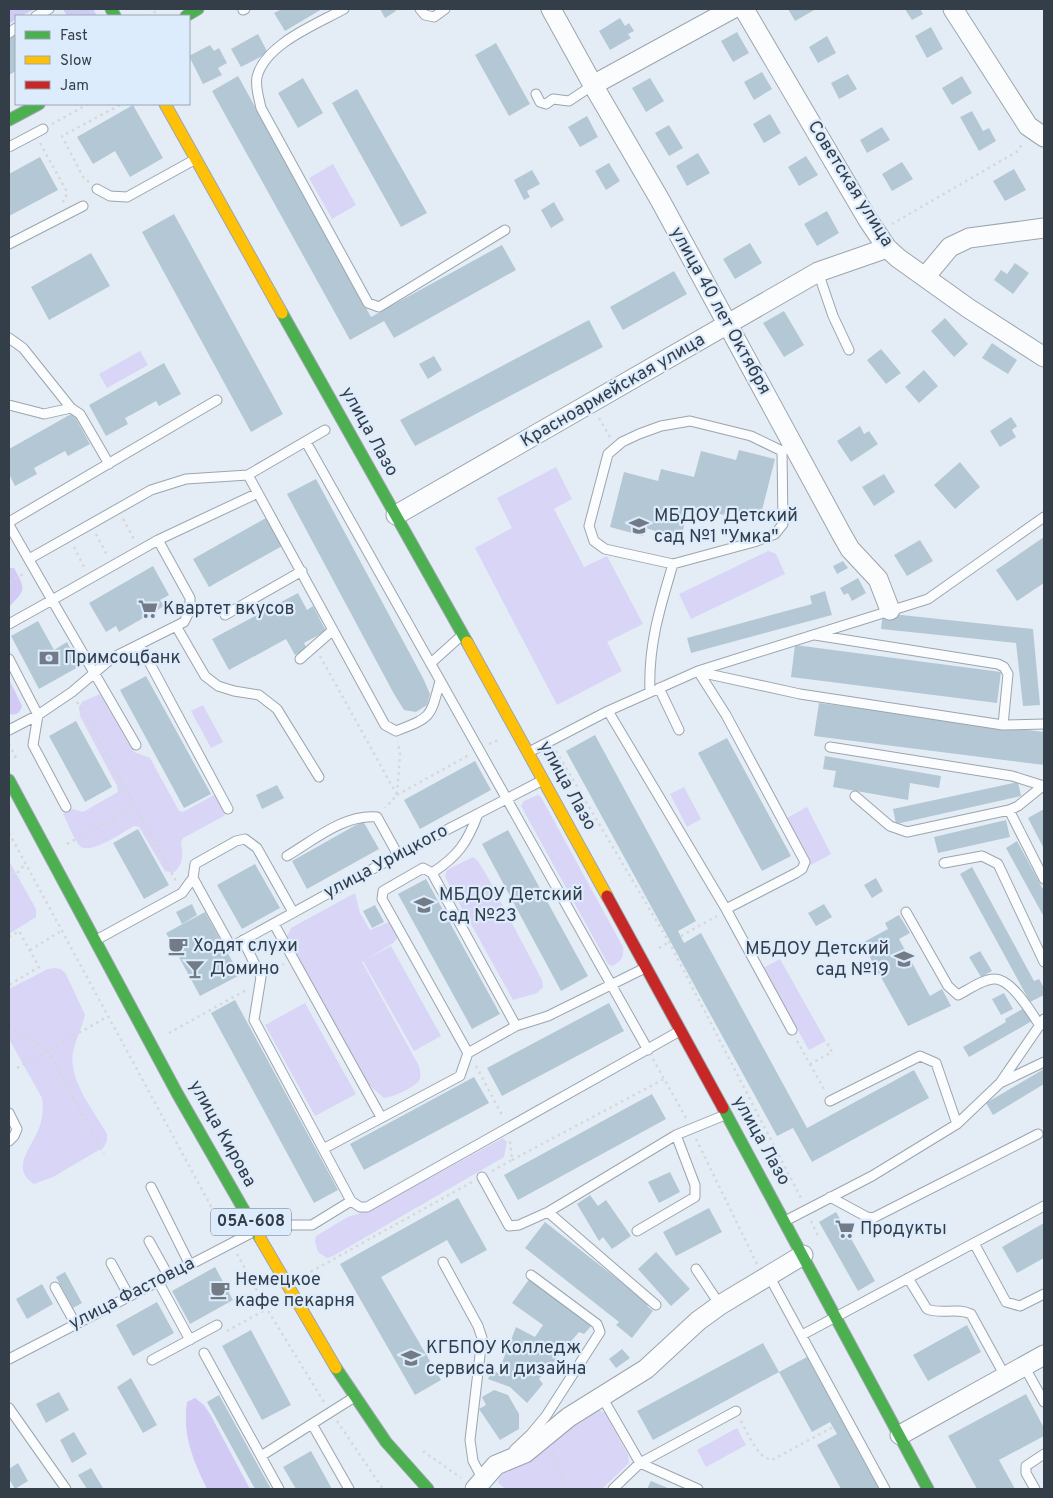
<svg xmlns="http://www.w3.org/2000/svg" width="1053" height="1498" font-family="Overpass,sans-serif">
  <style>
    .green { fill: #d8d5f6 }
    .forest { fill: #d0caf5 }
    .building { fill: #b3c8d4 }
    .lines { fill: none; stroke-linecap: round; stroke-linejoin: round }
    .lane-casing { stroke: #9ca5ad; stroke-width: 11 }
    .street-casing { stroke: #9ca5ad; stroke-width: 21 }
    .fast-casing { stroke: #9ca5ad; stroke-width: 13 }
    .slow-casing { stroke: #9ca5ad; stroke-width: 13 }
    .jam-casing { stroke: #9ca5ad; stroke-width: 13 }
    .path { stroke: #d5d8db; stroke-width: 2.5; stroke-dasharray: 2.5 4; stroke-linecap: butt }
    .lane { stroke: #fbfcfe; stroke-width: 9 }
    .street { stroke: #fbfcfe; stroke-width: 19 }
    .fast { stroke: #4caf50; stroke-width: 11 }
    .slow { stroke: #ffc107; stroke-width: 11 }
    .jam { stroke: #c62828; stroke-width: 11 }
    .labels { text-anchor: middle; dominant-baseline: central; stroke-width: 4.5; stroke-linejoin: round; paint-order: stroke }
    .shield { fill: #ddecfd; stroke: #67727f; stroke-width: 1 }
    .shield-label { font-size: 16px; font-weight: bold; fill: #343e49 }
    .street-label { font-size: 18px; fill: #343e49; stroke: #ddecfd }
    .poi-label { font-size: 18px; fill: #343e49; stroke: #ddecfd; text-anchor: start }
  </style>
  <rect width="100%" height="100%" fill="#e4edf6"/>
  <!-- green -->
  <path class="green" d="M333,164l23,41 -24,14 -23,-41z
    M140,351l8,14 -41,23 -8,-14z
    M556,467l16,32 -18,10 30,58 23,-11 36,68 -36,18 15,29 -65,34 -82,-157 37,-20 -15,-30z
    M768,551l8,3 9,20 -94,45 -12,-25z
    M100,694l30,52 4,6 16,6 29,53 4,1 31,-17 4,1 8,16 -2,4 -41,22 -2,4c2,12 3,23 -8,31l-8,-2 -26,-44 -5,-1c-11,6 -46,31 -55,19 -7,-9 -11,-22 -16,-31l6,-6 14,4 35,-20 -1,-6 -37,-70 -1,-9 3,-5z
    M203,705l20,37 -12,6 -20,-37z
    M684,787l17,32 -14,8 -17,-33z
    M538,795l3,2 82,150c1,11 -2,14 -11,19l-4,-2 -87,-158 3,-5z
    M807,807l24,47 -20,11 -24,-47z
    M473,857l5,4 8,13 56,106 1,7 -6,6 -24,7 -65,-117 -3,-7 2,-6z
    M9,861l27,48v8l-27,17z
    M355,893l5,20 10,17 19,-8 9,15 -5,6 -31,19 57,104c1,5 3,12 -1,16 -7,7 -25,15 -34,16l-16,-14 -81,-148 4,-8z
    M391,946l50,90 -27,15 -51,-90z
    M780,959l46,82 -17,9 -46,-82z
    M54,968l7,1 5,5 19,41c-3,12 -9,24 -12,37 -5,28 21,59 34,82v7l-3,6 -51,30 -19,7c-23,-14 -5,-34 3,-51 5,-10 7,-24 5,-35l-33,-59v-50l39,-20z
    M305,1003l51,91 -41,22 -50,-91z
    M503,1138l4,4 -3,15 -171,99 -6,2 -9,-6 -3,-11 1,-5 32,-19 27,-9z
    M599,1410l6,3 23,42 1,8 -27,26h-96l-8,-6 1,-5 8,-8 79,-54z
    M737,1428l9,17 -40,22 -9,-17z"/>
  <!-- forest -->
  <path class="forest" d="M9,9h26l-14,7h-5v3l-7,5z
    M63,9h30l4,7h-30z
    M9,568h5c12,22 12,21 -5,39z
    M9,679l13,27c-2,7 -6,10 -13,8z
    M195,1398l9,7 6,9 40,75h-43c-14,-29 -25,-54 -20,-87z"/>
  <!-- building -->
  <path class="building" d="M282,9h40l-37,22 -11,-18z
    M380,9h14l2,2 -11,7z
    M788,9h28l-21,12z
    M905,9h15l3,5 -11,6z
    M620,18l5,8 4,-3 5,8 -6,3 3,4 -21,12 -11,-19z
    M931,27l12,22 -16,9 -12,-22z
    M737,32l12,21 -16,9 -12,-21z
    M16,34v37l-7,4v-37z
    M258,34l10,19 -27,14 -10,-18z
    M827,36l9,17 -18,10 -9,-16z
    M496,43l34,61 -21,12 -34,-61z
    M210,45l4,6 5,-3 8,15 -9,5 4,7 -19,9 -14,-28z
    M762,72l10,17 -18,11 -10,-18z
    M848,74l9,15 -18,10 -8,-16z
    M238,76l133,241 131,-72 14,25 -122,68 -10,-17 -34,19 -138,-249z
    M962,76l10,17 -20,12 -10,-17z
    M303,78l20,35 -25,15 -20,-35z
    M650,78l14,23 -18,11 -14,-24z
    M357,89l70,124 -26,14 -69,-124z
    M133,105l30,53 -33,19 -15,-26 -22,13 -16,-27z
    M972,111l11,20 6,-3 7,13 -17,10 -19,-34z
    M770,114l11,19 -17,10 -11,-19z
    M587,116l11,21 -18,10 -12,-20z
    M669,125l14,23 -14,8 -14,-23z
    M882,127l8,13 -23,13 -7,-13z
    M698,153l12,20 -23,13 -11,-20z
    M806,156l12,19 -19,11 -11,-19z
    M40,157l18,33 -49,26v-42z
    M902,162l11,17 -21,12 -10,-17z
    M609,163l11,18 -14,9 -11,-19z
    M1014,169l12,21 -21,11 -12,-20z
    M532,170l8,14 -13,7 3,6 -6,3 -10,-20z
    M554,202l10,18 -13,8 -10,-18z
    M827,211l12,22 -22,13 -13,-22z
    M174,214l109,200 -32,18 -109,-200z
    M750,243l12,20 -27,16 -12,-20z
    M91,253l19,33 -61,34 -18,-33z
    M1015,263l14,10 -16,21 -19,-14 7,-10 6,4z
    M674,271l13,23 -64,36 -13,-23z
    M784,311l20,34 -20,12 -21,-34z
    M945,318l23,26 -14,13 -23,-26z
    M589,320l14,27 -188,99 -15,-26z
    M992,343l25,17 -9,14 -26,-16z
    M881,349l20,24 -15,11 -19,-24z
    M434,356l8,14 -14,9 -9,-15z
    M164,363l17,31 -22,12 -3,-5 -25,14 -6,3 3,6 -22,12 -17,-31z
    M924,370l14,16 -19,17 -14,-16z
    M73,413l17,31 -22,12 -3,-5 -31,17 3,6 -22,12 -6,-12v-25z
    M1011,417l6,9 -5,4 4,7 -16,10 -10,-16z
    M860,426l4,8 5,-3 9,13 -27,18 -14,-21z
    M739,450l36,9 -15,59 -34,-9 -2,6 -35,-9 -8,32 -36,-10 -2,8 -33,-9 14,-55 34,9 3,-12 33,8 7,-26 35,9z
    M960,462l20,25 -25,22 -21,-24z
    M884,474l11,18 -21,14 -12,-19z
    M316,479l107,199 7,16 -3,11 -11,7 -12,-2 -10,-16 -107,-200z
    M266,518l16,28 -73,41 -16,-28z
    M1044,537v46l-27,18 -21,-31z
    M920,540l13,21 -26,15 -13,-21z
    M843,561l5,7 -11,6 -4,-8z
    M153,566l16,29 -9,5 4,6 -45,26 -3,-6 -10,6 -17,-29z
    M858,578l8,15 -14,8 -4,-8 -4,2 -4,-7z
    M825,591l7,24 -141,38 -4,-15 125,-34 -2,-8z
    M298,593l9,17 6,-4 13,25 -22,12 3,6 -12,6 -9,-16 -57,31 -17,-31z
    M883,613l150,16 7,76 -17,1 -7,-63 -135,-14z
    M38,621l16,29 13,-8 13,24 -41,23 -28,-53z
    M795,645l206,27 -4,31 -206,-26z
    M146,676l65,118 -27,14 -64,-118z
    M819,703l225,29v33l-230,-29z
    M76,721l36,66 -27,15 -36,-66z
    M595,735l101,186 -18,10 6,12 17,-10 106,195 107,-58 15,28 -117,64 -19,-34 -16,8 -211,-385z
    M727,738l64,118 -29,15 -64,-118z
    M825,756l116,20 -2,12 -29,-5 -2,17 -75,-13 3,-16 -13,-2z
    M475,761l16,29 -71,39 -16,-29z
    M1018,782l3,14 -125,28 -3,-15z
    M277,785l7,13 -22,11 -6,-14z
    M1044,809v40l-16,-31z
    M1006,820l4,17 -72,16 -4,-16z
    M363,821l16,28 -72,40 -15,-28z
    M138,829l31,56 -25,14 -31,-56z
    M508,830l80,146 -27,15 -79,-147z
    M1017,841l27,50v26l-38,-69z
    M255,864l25,44 -38,21 -25,-44z
    M972,867l62,114 5,-2 5,9v7l-14,7 -70,-128z
    M876,878l7,13 -11,7 -8,-13z
    M426,879l74,135 -28,15 -74,-135z
    M192,904l5,11 -15,9 -6,-12z
    M824,904l8,13 -16,9 -8,-13z
    M375,905l9,17 -12,6 -9,-17z
    M205,912l35,63 -40,21 -34,-63z
    M899,915l11,18 -11,6 31,57 12,-7 9,17 -43,20 -46,-83 26,-14 -3,-6z
    M980,951l12,20 -11,6 -12,-20z
    M1004,993l9,16 -12,6 -9,-16z
    M235,1000l103,190 -24,13 -103,-190z
    M609,1003l15,28 -122,65 -15,-28z
    M1024,1008l8,13 -63,36 -6,-10 43,-25 -1,-3z
    M1044,1069v15l-51,31 -7,-12z
    M474,1077l15,26 -125,67 -14,-26z
    M652,1094l14,25 -148,81 -14,-25z
    M670,1172l10,20 -21,11 -11,-21z
    M590,1195l8,11 8,-6 25,36 -19,13 -9,-12 -4,4 -22,-37z
    M458,1198l29,52 -26,14 -14,-24 -66,37 60,103 -26,15 -75,-131z
    M709,1208l13,24 -46,24 -13,-24z
    M836,1212l39,69 -17,10 -39,-69z
    M545,1222l104,82 -2,2 6,5 -21,27 -16,-13 3,-3 -94,-74z
    M1044,1223v35l-27,15 -15,-26z
    M656,1252l34,37 -19,17 -33,-37z
    M215,1267l18,33 -43,24 -18,-33z
    M65,1272l17,31 -9,5 -17,-31z
    M530,1278l63,46 -9,10 -5,-2 -40,47 4,5 -16,19 -17,-16 -22,-8 4,-9 6,3 18,-46 19,10 8,-12 -31,-22z
    M42,1284l11,20 -26,15 -11,-20z
    M157,1302l17,31 -41,23 -17,-31z
    M967,1325l14,27 -53,29 -15,-26z
    M251,1330l40,75 -29,15 -40,-74z
    M763,1343l16,29 28,-15 72,132h-38l-24,-44 20,-11 -7,-12 -18,10 -33,-60 -126,68 -16,-29z
    M622,1349l8,9 -14,10 -7,-9z
    M131,1378l26,47 -14,8 -26,-46z
    M494,1390l14,5 11,19v15l-19,11 -21,-31 7,-4 -4,-8z
    M59,1392l10,18 -23,13 -10,-19z
    M1026,1394l18,34v8l-45,24 16,29h-38l-29,-53z
    M219,1395l52,94h-16l-48,-87z
    M74,1432l13,22 -15,9 -12,-23z
    M311,1451l21,38h-36l-13,-22z
    M18,1463l10,18 -13,8 -6,-10v-10z
    M91,1468l12,20 -2,1h-14l-9,-14z
    M651,1481l19,8h-23z"/>
  <g class="lines">
    <defs>
      <path id="lane" d="M344,9c-27,15 -79,35 -87,68 -2,10 2,21 4,31l107,195 11,4 126,-77
        M420,9l5,6 9,2 11,-8
        M243,10l2,-1
        M36,16l13,-7
        M9,33l7,-5
        M536,94l4,8 6,2 7,-5 16,2 24,-16
        M9,147l34,-18
        M97,189l13,7 17,1 67,-37
        M9,244l74,-38
        M818,272l15,44 16,34
        M9,338l14,10 48,60
        M9,405l35,9 27,-6 9,6 29,50
        M306,442l342,608
        M248,475l137,250 11,6c36,-14 34,-13 44,-50
        M9,522l208,-122
        M9,525l43,75 106,-60 100,-47
        M29,559l122,-69 35,-11 62,-4 77,-45
        M673,564l-68,-15 -11,-8 -5,-15 19,-72 14,-12 17,-8 22,-8 29,-5 61,15 31,15 11,-6
        M225,615l77,-44
        M9,624l43,-24 84,145
        M176,626l29,50 13,10 16,5 25,4 18,14 42,68
        M815,635l183,29 6,3 4,7 -5,51
        M140,645l88,164
        M9,659l29,56 -5,30 33,62
        M300,659l33,-29
        M431,663l30,-27
        M698,671l28,44 79,147 -3,7 -6,4 -70,36
        M699,672l101,22 203,31 41,-1
        M659,688l20,42
        M650,692c-2,-47 10,-84 23,-128l81,-22 21,-8 8,-10 -1,-73
        M608,711l118,198 66,121
        M9,730l29,-15 34,-23 40,-34 72,-36 6,-12v-12l-32,-58
        M830,747l182,29 32,10
        M531,751l77,-40 90,-40 230,-72 116,-82
        M855,796l35,30 17,6 102,-22 9,-4 26,-21
        M1009,810l35,69
        M287,856c27,-16 57,-42 90,-39l21,38
        M944,863l38,-7 16,8 46,98
        M432,873c26,-17 35,-30 46,-59
        M293,912l-36,-64 -12,-9 -9,2 -41,23 -2,14 38,69 167,-92 145,-75
        M906,912l42,74 10,9c10,-5 25,-16 36,-16 17,-1 38,34 46,47
        M274,924l107,193
        M98,939l84,-46 11,-15
        M468,1053l48,-27
        M1000,1083l44,-21
        M830,1101l90,-45 16,7 21,61
        M9,1113l8,16 -3,7 -5,5
        M323,1149l137,-73 8,-23 -86,-154 1,-8 40,-23 9,5 84,153 32,-10 97,-48
        M482,1177l27,49 10,-1 29,-13 128,-77 49,-20
        M151,1187l39,78
        M830,1197l37,20 6,1 165,-84
        M351,1201l9,6h7l311,-175
        M548,1212l108,93
        M787,1220l85,-44 85,-52 43,-41 44,-64
        M637,1231l58,-34v-12l-19,-50
        M149,1241l19,34
        M974,1243l70,-37
        M443,1262l35,64 4,12 -12,102 3,21 9,17
        M111,1263l18,33
        M696,1269l24,36
        M768,1274l117,215
        M908,1278l19,31c15,6 29,-2 44,5l34,62
        M158,1281l32,59
        M55,1287l20,36
        M802,1335l172,-92 32,59 14,4 24,-12
        M204,1353l75,136
        M9,1359l246,-128 21,-6h36l39,-24 -97,-181 7,-43 -18,-37
        M152,1360l65,-35
        M1024,1366l20,36
        M602,1397l38,66 58,26
        M9,1408l57,81
        M312,1424l37,65
        M514,1450l17,-16 15,-18 54,-84 -3,-8 -66,-49
        M261,1456l92,-58
        M613,1489l27,-26 96,-52
        M1035,1489l-9,-16v-7l18,-12"/>
      <path id="street" d="M551,9l42,76 67,115 182,335 8,14 28,30 12,31
        M744,9l124,211 19,28 11,10 70,50 76,49
        M953,9l75,117 16,11
        M593,85l139,-76
        M925,277l25,-30 19,-9 75,-10
        M396,515l422,-243 69,-24
        M900,1435l144,-80
        M475,1489l21,-24 29,-12 44,-36 77,-48 52,-48 22,-16 83,-50"/>
      <path id="fast" d="M111,9l4,7
        M186,16l12,-7
        M9,120l30,-16
        M282,313l185,329
        M9,780l168,313 83,145
        M723,1108l205,381
        M336,1368l50,74 42,47"/>
      <path id="slow" d="M165,104l117,209
        M467,642l140,254
        M260,1238l76,130"/>
      <path id="jam" d="M607,896l116,212"/>
    </defs>
    <!-- lane casing -->
    <use href="#lane" class="lane-casing"/>
    <!-- street casing -->
    <use href="#street" class="street-casing"/>
    <!-- fast casing -->
    <use href="#fast" class="fast-casing"/>
    <!-- slow casing -->
    <use href="#slow" class="slow-casing"/>
    <!-- jam casing -->
    <use href="#jam" class="jam-casing"/>
    <!-- path -->
    <path class="path" d="M76,9l4,7
      M148,16l12,-7
      M52,124l36,-20
      M40,143l27,49 -2,8 -5,3
      M89,182l-6,-5 -21,-41 58,-31
      M892,224l126,-73 5,-9
      M599,418l11,19
      M123,519l12,22
      M96,534l11,21
      M74,547l11,22
      M9,582l16,-9
      M320,656l77,139 -12,13
      M77,702l99,179
      M9,744l8,16
      M489,744l11,-5
      M556,751l113,191 133,258
      M397,794l3,-40 -2,-12
      M397,795l72,-40
      M9,833l217,401
      M67,844l68,-38
      M9,883l16,-19
      M681,936l36,-20
      M9,937l10,-6 20,36 -30,18
      M659,948l10,-6
      M30,950l31,-19
      M271,971l13,-7
      M9,1026l39,25 56,103
      M169,1033l77,-43
      M797,1041l13,23 22,-12 -6,-11
      M653,1059l33,59
      M810,1064l15,27
      M476,1066l27,51
      M17,1068l90,-51
      M696,1139l61,125
      M512,1160l152,-81
      M492,1171l20,-11 -2,-19
      M811,1221l7,15
      M237,1254l30,55 57,93
      M305,1275l167,-93
      M227,1331l40,-22
      M337,1421l46,68
      M741,1421c7,12 15,36 31,39l61,-33
      M423,1451l38,27
      M552,1453l13,36"/>
    <!-- lane -->
    <use href="#lane" class="lane"/>
    <!-- street -->
    <use href="#street" class="street"/>
    <!-- fast -->
    <use href="#fast" class="fast"/>
    <!-- slow -->
    <use href="#slow" class="slow"/>
    <!-- jam -->
    <use href="#jam" class="jam"/>
  </g>
  <!-- icons -->
  <defs>
    <symbol id="school-bare" viewBox="-9 -9 18 18"><path d="M0-5L7-2L0 1L-7-2ZM-4 1L0 2.5L4 1V4Q0 6-4 4Z" fill="#727b86" stroke="#ddecfd" stroke-width="2.5" paint-order="stroke"/></symbol>
    <symbol id="supermarket-bare" viewBox="-9 -9 18 18"><path d="M-6-5.5h2.5l.6 2H6L4.5 2H-2.5L-4.4-4H-6ZM-1.5 3.2a1.3 1.3 0 1 0 .1 0ZM3 3.2a1.3 1.3 0 1 0 .1 0Z" fill="#727b86" stroke="#ddecfd" stroke-width="2.5" paint-order="stroke"/></symbol>
    <symbol id="bank-bare" viewBox="-9 -9 18 18"><path d="M-6-4H6V4H-6ZM0-2.3a2.3 2.3 0 1 0 0 4.6a2.3 2.3 0 1 0 0-4.6Z" fill="#727b86" stroke="#ddecfd" stroke-width="2.5" paint-order="stroke"/></symbol>
    <symbol id="cafe-bare" viewBox="-9 -9 18 18"><path d="M-5.5-4.5H6V0H3Q3 3.5 0 3.5H-2.5Q-5.5 3.5-5.5 0ZM3-3.2v2h1.7v-2ZM-6 4.5H4V6H-6Z" fill="#727b86" stroke="#ddecfd" stroke-width="2.5" paint-order="stroke"/></symbol>
    <symbol id="bar-bare" viewBox="-9 -9 18 18"><path d="M-6-5H6L.8 .8V4.5H3.5V6h-7V4.5H-.8V.8Z" fill="#727b86" stroke="#ddecfd" stroke-width="2.5" paint-order="stroke"/></symbol>
    <symbol id="university-bare" viewBox="-9 -9 18 18"><path d="M0-5L7-2L0 1L-7-2ZM-4 1L0 2.5L4 1V4Q0 6-4 4Z" fill="#727b86" stroke="#ddecfd" stroke-width="2.5" paint-order="stroke"/></symbol>
  </defs>
  <g fill-rule="evenodd">
    <use href="#school-bare" x="625" y="512" width="28" height="28"/>
    <use href="#supermarket-bare" x="134" y="595" width="28" height="28"/>
    <use href="#bank-bare" x="35" y="644" width="28" height="28"/>
    <use href="#school-bare" x="410" y="891" width="28" height="28"/>
    <use href="#cafe-bare" x="164" y="932" width="28" height="28"/>
    <use href="#school-bare" x="890" y="945" width="28" height="28"/>
    <use href="#bar-bare" x="181" y="955" width="28" height="28"/>
    <use href="#supermarket-bare" x="831" y="1215" width="28" height="28"/>
    <use href="#cafe-bare" x="206" y="1276" width="28" height="28"/>
    <use href="#university-bare" x="397" y="1344" width="28" height="28"/>
  </g>
  <g class="labels">
    <!-- shield labels -->
    <rect class="shield" x="211" y="1208.5" width="80" height="27" rx="4"/>
    <g class="shield-label">
      <text x="251" y="1222">05А-608</text>
    </g>
    <!-- street labels -->
    <g class="street-label">
      <text transform="translate(850 184) rotate(58)">Советская улица</text>
      <text transform="translate(720 311) rotate(61)">улица 40 лет Октября</text>
      <text transform="translate(613 391) rotate(-30)">Красноармейская улица</text>
      <text transform="translate(369 432) rotate(61)">улица Лазо</text>
      <text transform="translate(567 786) rotate(61)">улица Лазо</text>
      <text transform="translate(386 862) rotate(-28)">улица Урицкого</text>
      <text transform="translate(222 1134) rotate(61)">улица Кирова</text>
      <text transform="translate(761 1141) rotate(61)">улица Лазо</text>
      <text transform="translate(132 1294) rotate(-27)">улица Фастовца</text>
    </g>
    <!-- poi labels -->
    <g class="poi-label">
      <text x="654" y="516">МБДОУ Детский<tspan x="654" dy="21">сад №1 "Умка"</tspan></text>
      <text x="163" y="609">Квартет вкусов</text>
      <text x="64" y="658">Примсоцбанк</text>
      <text x="439" y="895">МБДОУ Детский<tspan x="439" dy="21">сад №23</tspan></text>
      <text x="193" y="946">Ходят слухи</text>
      <text x="889" y="949" text-anchor="end">МБДОУ Детский<tspan x="889" dy="21">сад №19</tspan></text>
      <text x="210" y="969">Домино</text>
      <text x="860" y="1229">Продукты</text>
      <text x="235" y="1280">Немецкое<tspan x="235" dy="21">кафе пекарня</tspan></text>
      <text x="426" y="1348">КГБПОУ Колледж<tspan x="426" dy="21">сервиса и дизайна</tspan></text>
    </g>
  </g>
  <!-- border -->
  <rect width="1053" height="1498" fill="none" stroke="#343e49" stroke-width="20"/>
  <!-- legend -->
  <rect x="15" y="15" width="175" height="90" fill="#ddecfd" stroke="#99a6b5"/>
  <rect x="25" y="31" width="25" height="8" fill="#4caf50" stroke="#99a6b5"/>
  <text x="60" y="40" font-size="15" fill="#343e49">Fast</text>
  <rect x="25" y="56" width="25" height="8" fill="#ffc107" stroke="#99a6b5"/>
  <text x="60" y="65" font-size="15" fill="#343e49">Slow</text>
  <rect x="25" y="81" width="25" height="8" fill="#c62828" stroke="#99a6b5"/>
  <text x="60" y="90" font-size="15" fill="#343e49">Jam</text>
</svg>
